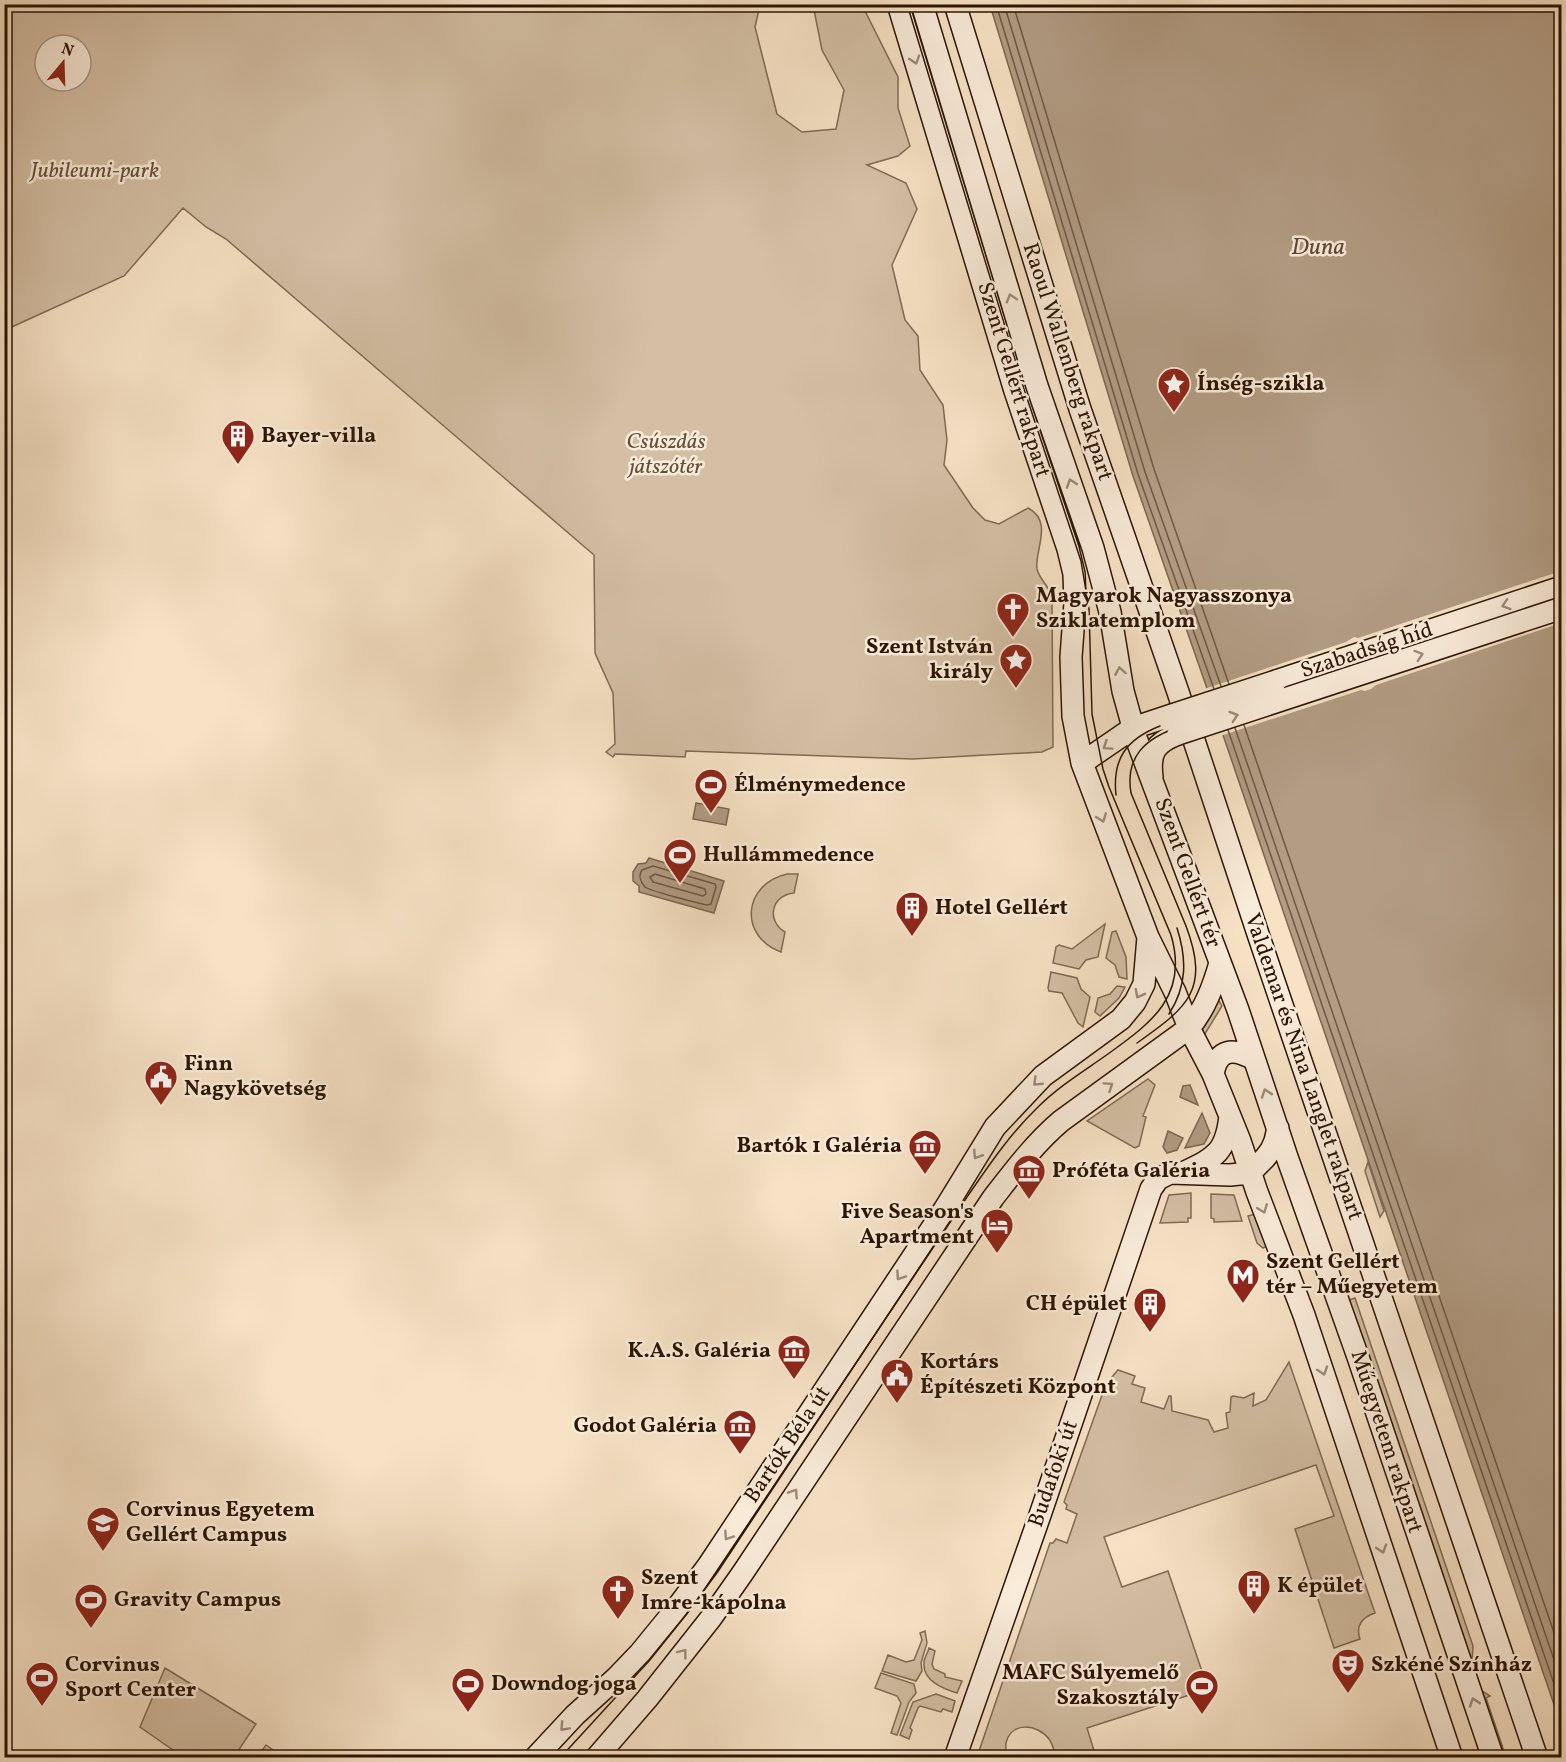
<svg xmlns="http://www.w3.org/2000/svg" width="1566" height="1762" font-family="Vollkorn,serif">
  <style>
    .green { fill: #d4bfa5; stroke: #806a54; stroke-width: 1.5; fill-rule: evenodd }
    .water { fill: #b29c84; stroke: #7c6650; stroke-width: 1.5 }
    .pier { fill: #f7e2c6 }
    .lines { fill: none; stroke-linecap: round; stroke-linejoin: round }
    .shore { stroke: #6e5844; stroke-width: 1.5 }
    .secondary-casing { stroke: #2b1403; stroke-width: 24 }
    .secondary { stroke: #faecda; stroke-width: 21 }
    .tram { stroke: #2b1403; stroke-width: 1.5 }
    .secondary-bridge-casing { stroke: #2b1403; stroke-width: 24; stroke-linecap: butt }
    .secondary-bridge { stroke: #faecda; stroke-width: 21 }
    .oneway { stroke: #9d8b79 }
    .labels { text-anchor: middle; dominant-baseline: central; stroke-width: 5; stroke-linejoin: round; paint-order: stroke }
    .park-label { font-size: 22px; font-style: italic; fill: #66503c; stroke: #faecda }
    .street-label { font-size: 22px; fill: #2b1403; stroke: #faecda }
    .poi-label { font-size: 22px; font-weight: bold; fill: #2b1403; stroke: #faecda; text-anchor: start }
    .water-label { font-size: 24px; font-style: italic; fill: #614a37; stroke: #faecda }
  </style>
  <rect width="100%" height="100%" fill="#f7e2c6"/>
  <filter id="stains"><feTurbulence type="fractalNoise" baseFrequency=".00333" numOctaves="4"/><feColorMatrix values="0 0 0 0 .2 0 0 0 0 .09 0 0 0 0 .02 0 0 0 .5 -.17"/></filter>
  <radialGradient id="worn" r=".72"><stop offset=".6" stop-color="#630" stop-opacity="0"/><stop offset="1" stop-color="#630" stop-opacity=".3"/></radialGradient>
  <!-- green -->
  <path class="green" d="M4,5h756l-5,22 22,87 25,18 34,-3 8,-39 -22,-40 -9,-45h49l36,72v31l12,38 -12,10 -31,9 39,18 11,26 -25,56 13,55 13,16 2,34 23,35 4,35 -3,25 29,43 12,12 14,4 29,-16c26,13 6,44 9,61 3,12 14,18 15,30l1,148 -11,5 -129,7 -227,-8 -1,6 -70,-3 -2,3 -7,-5 9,-8 -2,-51 -18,-40 -1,-98 -368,-316 -20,-12 -23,-19 -59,68 -119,54zM45,45h36v36h-36z
    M787,874h11l-4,19c-23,2 -28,28 -9,39l-4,20c-43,-16 -38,-68 6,-78z
    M1105,924l-7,33 -12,3 -7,9 -26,-6 3,-16 3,-2 13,4z
    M1116,931l10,26 1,22 -8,-2 -4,-12 -9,-7 6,-26z
    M1051,972l26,6 4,11 9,8 -7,30 -5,-4 -16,-30 -13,-2 -1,-3z
    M1117,986l8,1 -6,11 -19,18 -5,-4 3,-14 12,-4z
    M1218,999l4,7 -19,31 -1,-7 10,-16z
    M1148,1079l7,6 -12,31 3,1 -7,29 -4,2 -48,-27z
    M1368,1162l16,49 -4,6 -15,-46z
    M1191,1193v25h-3v4l-28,1 9,-28z
    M1211,1194l23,1 8,26 -28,1v-3l-3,-1z
    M1255,1214l12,32 -4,2 -6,-5 -9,-27z
    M1355,1298l118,348 -1,16 -123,-362z
    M1289,1362l86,251c-12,4 -20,12 -15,26l-26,9 -39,-119 39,-13 -18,-51 -212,72 18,50 46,-16 40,118 -121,39 9,29h-40c-2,-5 -3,-13 -7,-18 -11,-15 -38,-18 -43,4 -1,4 1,11 1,14h-30l73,-214h3l3,-4 11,4 10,-29 -11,-5 1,-4 -3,-3 42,-118 12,-14 17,6 -3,8 13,4 -4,14 23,7 5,-13h2l1,15 36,9 6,12 14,-4 -2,-15 4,-1 1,-15 2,-1 11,2 10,-5 -1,13 13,-6z
    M925,1631l2,12 -6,20 1,8 -6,10 -34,-10 6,-16 18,7 8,-2 8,-20 -2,-7z
    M929,1648l6,3 -3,13 2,5 11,5v3l17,4 -5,12c-13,-4 -35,-12 -33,-31 0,-4 4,-9 5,-14z
    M165,1668l91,56 -22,33h-51l-43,-30z
    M881,1673l33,11 2,9 -7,9 -12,33 -6,-2 10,-30 -4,-7 -22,-8z
    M1482,1691l8,5 -4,2 20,59h-2z
    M936,1694l19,7 -3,11 -9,-3 -2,3 -21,-6 -2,2 -8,20 2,2 -3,9 -9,-4 13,-33z
    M266,1745l17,12h-26z"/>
  <!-- water -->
  <path class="water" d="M990,5h571v1720l-351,-1028 -77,-221z
    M696,803l33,6 -3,16 -33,-6z
    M649,858l75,23 -10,32 -75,-21v-6l-6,-5v-9l5,-8 8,-1z
    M1190,1085l8,20 -18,-8 3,-11z
    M1202,1113l8,20 -6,11 -19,4z
    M1168,1131l15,7 -6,12 -10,3 -4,-6z"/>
  <!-- pier -->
  <path class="pier" d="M1561,571v52l-185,62 -5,4 -6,2 -4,-1 -141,46 -16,-47 142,-47 8,-5 4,1z"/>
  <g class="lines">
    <!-- shore -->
    <path class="shore" d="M996,4l142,470 76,215
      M1004,4l141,468 76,214
      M1013,4l141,465 75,215
      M1244,725l318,931
      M1235,728l327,955
      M1228,730l334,977
      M653,866l62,18 1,3 -5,17 -4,1c-9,-2 -57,-14 -62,-18 -5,-6 -7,-11 -3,-17z
      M655,874l50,15 1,5 -3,2 -50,-14 -3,-5z"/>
    <defs>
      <path id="secondary" d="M898,4l117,387 53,158 6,25 1,29 -4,54 2,59 9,47 66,174 27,55 14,36 24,46 27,67 17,51 47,123 148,443
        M922,4l115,382 56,162 17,64 13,79 13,47 102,272 49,147 71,200 135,401
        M955,4l125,405 98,283 81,245 278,821
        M1276,681l286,-94
        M1082,763l51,-35 39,-13
        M1152,777c-3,-25 3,-34 26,-43
        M1213,1074c5,-26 20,-26 41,-15
        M1185,1172c31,-15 41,-20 45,-56
        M535,1758l40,-43 41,-37 24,-25 36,-44 32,-43 236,-356 51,-83 48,-51 78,-57 14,-17 9,-18 4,-47
        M596,1758l51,-59 64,-81 31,-44 251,-376c21,-27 42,-55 68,-77l128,-93c16,-19 24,-41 31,-65
        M955,1758l85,-243 111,-326 7,-10 12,-6 60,2 20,-2 15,-15 6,-8 4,-9 3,-13"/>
    </defs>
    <!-- secondary casing -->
    <use href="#secondary" class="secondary-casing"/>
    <!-- secondary -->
    <use href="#secondary" class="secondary"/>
    <!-- tram -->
    <path class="tram" d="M1116,795c-4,-37 11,-56 44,-69
      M1169,1014c18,-28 18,-55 8,-86
      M1137,1043c51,-36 73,-53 49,-117l-55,-133c-6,-36 14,-54 45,-65l386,-127
      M560,1758l89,-97 45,-56 273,-408c22,-32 43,-63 71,-90 21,-21 46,-36 70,-53 43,-31 81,-58 63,-119l-62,-148 -6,-18 -11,-55 -3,-105 -8,-48 -57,-172 -117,-385"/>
    <defs>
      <path id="secondary-bridge" d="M1172,715l104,-34
        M1178,734l384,-126"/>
    </defs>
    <!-- secondary-bridge casing -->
    <use href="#secondary-bridge" class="secondary-bridge-casing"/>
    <!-- secondary-bridge -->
    <use href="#secondary-bridge" class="secondary-bridge"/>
  </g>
  <!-- one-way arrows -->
  <defs><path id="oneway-chevron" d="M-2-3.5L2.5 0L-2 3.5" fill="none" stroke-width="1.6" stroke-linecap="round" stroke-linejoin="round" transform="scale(1.5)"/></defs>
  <g class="oneway">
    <use href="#oneway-chevron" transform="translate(915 60) rotate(73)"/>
    <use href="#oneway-chevron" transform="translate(1011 298) rotate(-107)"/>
    <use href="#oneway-chevron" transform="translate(1071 483) rotate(-109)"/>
    <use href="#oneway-chevron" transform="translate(1506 605) rotate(162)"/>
    <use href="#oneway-chevron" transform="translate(1419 655) rotate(-18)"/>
    <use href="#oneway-chevron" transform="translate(1120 671) rotate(-100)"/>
    <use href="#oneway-chevron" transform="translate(1234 716) rotate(-18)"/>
    <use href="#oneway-chevron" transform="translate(1107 746) rotate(146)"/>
    <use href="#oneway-chevron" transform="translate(1102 818) rotate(69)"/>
    <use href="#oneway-chevron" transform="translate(1139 994) rotate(118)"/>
    <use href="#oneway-chevron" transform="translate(1037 1082) rotate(136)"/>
    <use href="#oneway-chevron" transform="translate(1109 1086) rotate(-34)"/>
    <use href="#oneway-chevron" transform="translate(1266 1093) rotate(-109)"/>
    <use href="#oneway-chevron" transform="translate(977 1155) rotate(122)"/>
    <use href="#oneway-chevron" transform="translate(1263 1209) rotate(69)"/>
    <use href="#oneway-chevron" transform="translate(900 1276) rotate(124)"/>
    <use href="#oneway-chevron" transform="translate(1323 1371) rotate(72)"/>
    <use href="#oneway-chevron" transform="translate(794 1493) rotate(-57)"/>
    <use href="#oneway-chevron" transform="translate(728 1536) rotate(124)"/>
    <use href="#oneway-chevron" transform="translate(1382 1549) rotate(72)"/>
    <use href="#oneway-chevron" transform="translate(683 1653) rotate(-52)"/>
    <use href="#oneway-chevron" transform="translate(1474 1702) rotate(-109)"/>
    <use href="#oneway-chevron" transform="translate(564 1727) rotate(133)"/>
  </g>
  <!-- icons -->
  <defs>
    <symbol id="sight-pin" viewBox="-11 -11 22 30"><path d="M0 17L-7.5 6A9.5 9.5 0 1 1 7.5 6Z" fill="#8f2418" stroke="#faecda"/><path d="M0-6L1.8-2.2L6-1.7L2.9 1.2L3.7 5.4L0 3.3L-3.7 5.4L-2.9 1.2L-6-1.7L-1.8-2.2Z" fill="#fff"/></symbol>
    <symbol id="building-pin" viewBox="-11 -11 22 30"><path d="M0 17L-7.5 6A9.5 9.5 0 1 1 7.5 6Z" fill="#8f2418" stroke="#faecda"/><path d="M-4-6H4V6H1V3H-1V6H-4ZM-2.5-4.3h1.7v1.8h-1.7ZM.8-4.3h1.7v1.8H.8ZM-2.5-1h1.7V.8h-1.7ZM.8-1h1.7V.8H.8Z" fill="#fff"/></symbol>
    <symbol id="church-pin" viewBox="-11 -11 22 30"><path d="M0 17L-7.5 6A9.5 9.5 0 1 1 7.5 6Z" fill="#8f2418" stroke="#faecda"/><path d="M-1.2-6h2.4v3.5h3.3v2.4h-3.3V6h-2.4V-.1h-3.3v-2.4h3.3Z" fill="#fff"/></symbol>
    <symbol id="stadium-pin" viewBox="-11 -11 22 30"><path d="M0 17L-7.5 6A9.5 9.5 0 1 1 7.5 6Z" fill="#8f2418" stroke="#faecda"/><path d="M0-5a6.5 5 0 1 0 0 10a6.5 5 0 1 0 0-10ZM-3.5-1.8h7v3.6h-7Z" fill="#fff"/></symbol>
    <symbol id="civic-pin" viewBox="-11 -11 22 30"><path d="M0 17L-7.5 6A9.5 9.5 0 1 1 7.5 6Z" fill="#8f2418" stroke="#faecda"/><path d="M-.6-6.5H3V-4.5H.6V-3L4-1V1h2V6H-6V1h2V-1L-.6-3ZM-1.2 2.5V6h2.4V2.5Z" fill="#fff"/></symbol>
    <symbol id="museum-pin" viewBox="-11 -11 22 30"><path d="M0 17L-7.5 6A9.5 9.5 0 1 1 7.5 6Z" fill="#8f2418" stroke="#faecda"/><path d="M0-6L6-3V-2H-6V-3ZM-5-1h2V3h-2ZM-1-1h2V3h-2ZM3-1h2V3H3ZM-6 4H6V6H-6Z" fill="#fff"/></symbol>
    <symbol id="hotel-pin" viewBox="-11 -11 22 30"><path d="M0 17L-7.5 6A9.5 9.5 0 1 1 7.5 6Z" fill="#8f2418" stroke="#faecda"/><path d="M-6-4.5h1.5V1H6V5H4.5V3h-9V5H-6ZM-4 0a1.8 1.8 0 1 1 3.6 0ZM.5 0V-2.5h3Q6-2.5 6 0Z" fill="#fff"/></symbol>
    <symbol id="metro-pin" viewBox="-11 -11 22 30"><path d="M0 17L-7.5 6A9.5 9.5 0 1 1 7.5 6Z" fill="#8f2418" stroke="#faecda"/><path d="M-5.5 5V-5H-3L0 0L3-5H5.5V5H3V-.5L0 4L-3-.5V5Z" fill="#fff"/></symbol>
    <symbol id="university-pin" viewBox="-11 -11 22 30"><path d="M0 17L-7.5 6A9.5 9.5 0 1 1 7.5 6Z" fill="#8f2418" stroke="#faecda"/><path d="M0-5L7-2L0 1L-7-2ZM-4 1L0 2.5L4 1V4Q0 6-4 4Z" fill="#fff"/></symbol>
    <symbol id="theatre-pin" viewBox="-11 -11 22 30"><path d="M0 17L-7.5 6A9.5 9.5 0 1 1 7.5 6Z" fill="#8f2418" stroke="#faecda"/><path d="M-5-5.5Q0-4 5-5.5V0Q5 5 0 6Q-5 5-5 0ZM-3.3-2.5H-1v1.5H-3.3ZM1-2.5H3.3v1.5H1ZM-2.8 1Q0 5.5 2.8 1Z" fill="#fff"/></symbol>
  </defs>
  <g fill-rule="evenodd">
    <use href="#sight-pin" x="1155" y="365" width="38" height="52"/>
    <use href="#building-pin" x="219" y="417" width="38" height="52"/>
    <use href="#church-pin" x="994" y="590" width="38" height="52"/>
    <use href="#sight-pin" x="997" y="641" width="38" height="52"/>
    <use href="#stadium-pin" x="692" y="766" width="38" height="52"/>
    <use href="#stadium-pin" x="661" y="836" width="38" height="52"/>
    <use href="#building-pin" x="893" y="889" width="38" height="52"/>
    <use href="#civic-pin" x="142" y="1058" width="38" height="52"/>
    <use href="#museum-pin" x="906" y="1127" width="38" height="52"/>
    <use href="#museum-pin" x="1010" y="1152" width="38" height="52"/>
    <use href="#hotel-pin" x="978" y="1206" width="38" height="52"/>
    <use href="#metro-pin" x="1224" y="1256" width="38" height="52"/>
    <use href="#building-pin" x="1131" y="1285" width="38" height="52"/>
    <use href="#museum-pin" x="775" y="1332" width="38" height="52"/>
    <use href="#civic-pin" x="878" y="1356" width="38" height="52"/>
    <use href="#museum-pin" x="721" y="1407" width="38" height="52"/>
    <use href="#university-pin" x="84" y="1504" width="38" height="52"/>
    <use href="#building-pin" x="1235" y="1567" width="38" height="52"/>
    <use href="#church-pin" x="599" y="1572" width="38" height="52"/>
    <use href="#stadium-pin" x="72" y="1581" width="38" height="52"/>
    <use href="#theatre-pin" x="1329" y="1646" width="38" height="52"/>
    <use href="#stadium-pin" x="23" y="1659" width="38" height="52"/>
    <use href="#stadium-pin" x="449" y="1665" width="38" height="52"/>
    <use href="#stadium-pin" x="1183" y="1667" width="38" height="52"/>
  </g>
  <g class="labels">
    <!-- park labels -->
    <g class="park-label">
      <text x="95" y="171">Jubileumi-park</text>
      <text x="666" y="442">Csúszdás<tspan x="666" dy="25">játszótér</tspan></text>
    </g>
    <!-- street labels -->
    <g class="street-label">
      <text transform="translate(1067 362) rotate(72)">Raoul Wallenberg rakpart</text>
      <text transform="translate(1013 380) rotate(73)">Szent Gellért rakpart</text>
      <text transform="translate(1367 651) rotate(-18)">Szabadság híd</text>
      <text transform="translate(1187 873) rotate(70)">Szent Gellért tér</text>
      <text transform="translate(1303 1067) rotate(71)">Valdemar és Nina Langlet rakpart</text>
      <text transform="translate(1386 1442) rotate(72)">Műegyetem rakpart</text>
      <text transform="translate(788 1445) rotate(-56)">Bartók Béla út</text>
      <text transform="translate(1054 1474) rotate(-71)">Budafoki út</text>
    </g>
    <!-- poi labels -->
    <g class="poi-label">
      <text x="1197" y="384">Ínség-szikla</text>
      <text x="261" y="436">Bayer-villa</text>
      <text x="1036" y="596">Magyarok Nagyasszonya<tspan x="1036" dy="25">Sziklatemplom</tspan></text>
      <text x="993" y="647" text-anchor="end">Szent István<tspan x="993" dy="25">király</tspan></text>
      <text x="734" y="785">Élménymedence</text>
      <text x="703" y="855">Hullámmedence</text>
      <text x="935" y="908">Hotel Gellért</text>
      <text x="184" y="1064">Finn<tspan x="184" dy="25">Nagykövetség</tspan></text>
      <text x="902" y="1146" text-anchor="end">Bartók 1 Galéria</text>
      <text x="1052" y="1171">Próféta Galéria</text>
      <text x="974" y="1212" text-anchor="end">Five Season's<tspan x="974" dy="25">Apartment</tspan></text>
      <text x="1266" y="1262">Szent Gellért<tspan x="1266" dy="25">tér – Műegyetem</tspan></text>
      <text x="1127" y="1304" text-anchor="end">CH épület</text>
      <text x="771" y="1351" text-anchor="end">K.A.S. Galéria</text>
      <text x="920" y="1362">Kortárs<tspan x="920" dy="25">Építészeti Központ</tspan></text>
      <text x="717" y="1426" text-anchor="end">Godot Galéria</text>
      <text x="126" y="1510">Corvinus Egyetem<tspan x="126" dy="25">Gellért Campus</tspan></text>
      <text x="641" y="1578">Szent<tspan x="641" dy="25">Imre-kápolna</tspan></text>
      <text x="1277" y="1586">K épület</text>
      <text x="114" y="1600">Gravity Campus</text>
      <text x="65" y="1665">Corvinus<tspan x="65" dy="25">Sport Center</tspan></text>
      <text x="1371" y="1665">Szkéné Színház</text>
      <text x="1179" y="1673" text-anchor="end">MAFC Súlyemelő<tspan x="1179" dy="25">Szakosztály</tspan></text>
      <text x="491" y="1684">Downdog joga</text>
    </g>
    <!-- water labels -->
    <g class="water-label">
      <text x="1318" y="248">Duna</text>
    </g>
  </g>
  <!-- margin -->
  <rect width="1566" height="1762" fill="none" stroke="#f7e2c6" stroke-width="24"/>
  <rect x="6" y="6" width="1554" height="1750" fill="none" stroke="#2b1403" stroke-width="3"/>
  <rect x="12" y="12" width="1542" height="1738" fill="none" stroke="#2b1403" stroke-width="1.5"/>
  <!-- north arrow -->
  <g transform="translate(63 63) rotate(19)"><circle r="28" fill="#faecda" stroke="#a79684" stroke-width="1.5"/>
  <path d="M0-4.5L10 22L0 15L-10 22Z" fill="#8f2418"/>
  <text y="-9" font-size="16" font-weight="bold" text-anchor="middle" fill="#2b1403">N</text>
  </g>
  <rect width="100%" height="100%" filter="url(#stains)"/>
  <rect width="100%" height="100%" fill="url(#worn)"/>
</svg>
